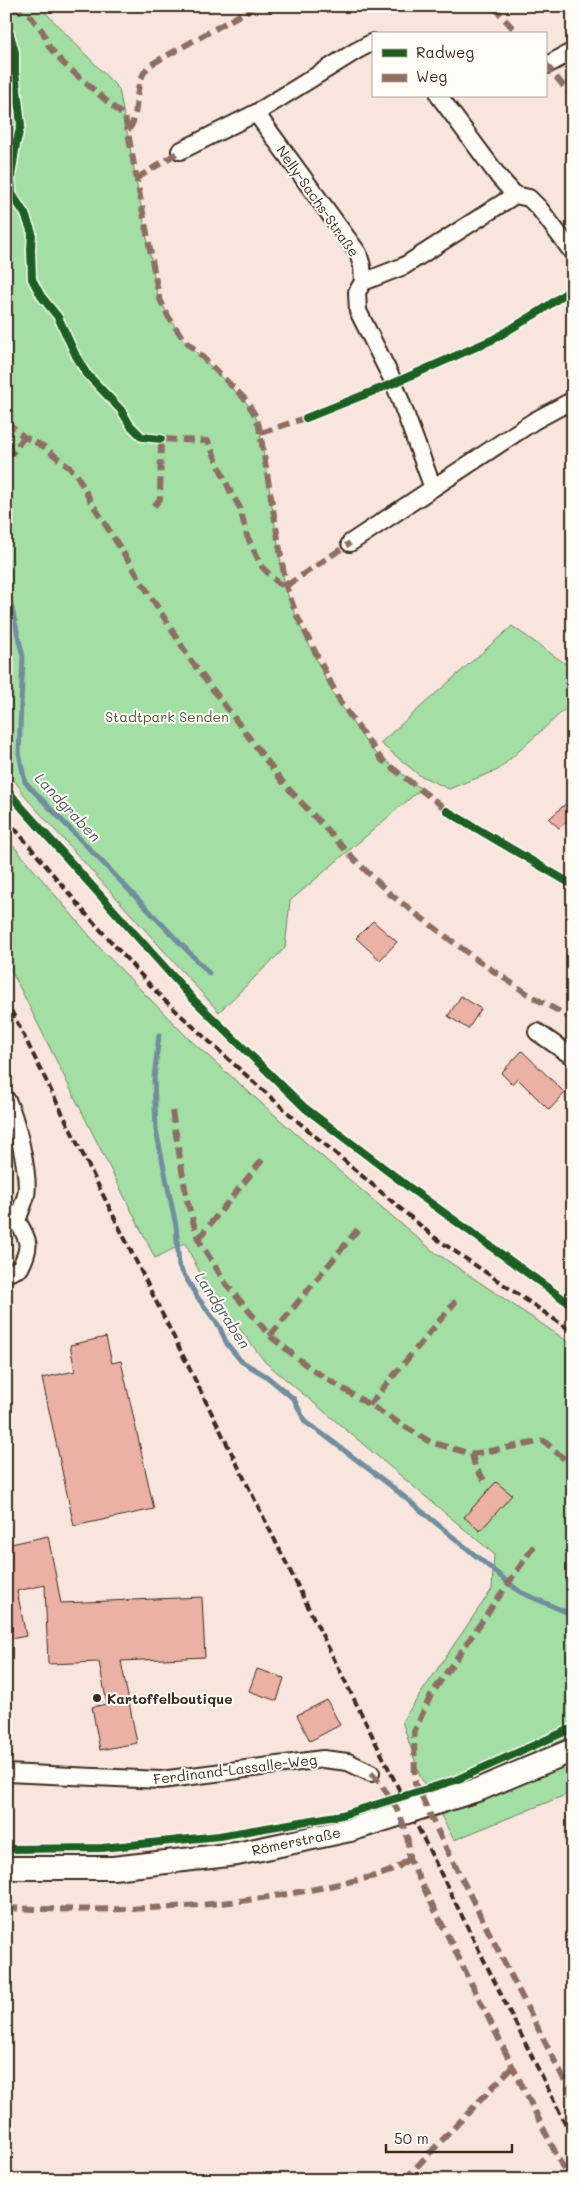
<svg xmlns="http://www.w3.org/2000/svg" width="579" height="2186" font-family="Mali,sans-serif">
  <style>
    .green { fill: #a3dea4; stroke: #6f8461 }
    .lines { fill: none; stroke-linecap: round; stroke-linejoin: round }
    .stream { stroke: #708e9e; stroke-width: 5 }
    .building { fill: #ebb1a5; stroke: #3b2a1e }
    .minor-casing { stroke: #3b2a1e; stroke-width: 20 }
    .secondary-casing { stroke: #3b2a1e; stroke-width: 26 }
    .minor { stroke: #fdfcf7; stroke-width: 16 }
    .secondary { stroke: #fdfcf7; stroke-width: 22 }
    .rail { stroke: #3b2a1e; stroke-width: 4; stroke-dasharray: 8 4; stroke-linecap: butt }
    .secondary-bridge-casing { stroke: #3b2a1e; stroke-width: 26; stroke-linecap: butt }
    .secondary-bridge { stroke: #fdfcf7; stroke-width: 22 }
    .quiet { stroke: #8d6e63; stroke-width: 6; stroke-dasharray: 12 6; stroke-linecap: butt }
    .cycleway-casing { stroke: #fdfcf7; stroke-width: 11 }
    .cycleway { stroke: #1b5e20; stroke-width: 8 }
    .poi-dot { fill: #3b2a1e; stroke: #fdfcf7; stroke-width: 2 }
    .labels { text-anchor: middle; dominant-baseline: central; stroke-width: 4; stroke-linejoin: round; paint-order: stroke }
    .street-label { font-size: 14px; fill: #3b2a1e; stroke: #fdfcf7 }
    .park-label { font-size: 14px; fill: #555740; stroke: #fdfcf7 }
    .poi-label { font-size: 14px; font-weight: bold; fill: #3b2a1e; stroke: #fdfcf7; text-anchor: start }
    .water-label { font-size: 15px; font-style: italic; fill: #555c5e; stroke: #fdfcf7 }
  </style>
  <rect width="100%" height="100%" fill="#f8e6de"/>
  <filter id="ink" filterUnits="userSpaceOnUse"><feTurbulence type="fractalNoise" baseFrequency=".02" numOctaves="2"/><feDisplacementMap in="SourceGraphic" scale="10" xChannelSelector="R" yChannelSelector="G"/><feConvolveMatrix kernelMatrix="1 2 1 2 8 2 1 2 1" color-interpolation-filters="sRGB"/></filter>
  <g filter="url(#ink)">
    <!-- green -->
    <path class="green" d="M6,6h33l80,83 39,208 23,40 64,64 10,14 4,11 26,161 11,30 36,75 23,34 17,24 49,39 -131,112 -5,47 -66,64 -191,-212 -22,-32z
      M512,626l61,43v33l-75,68 -49,19 -30,-14 -39,-32z
      M6,837l94,111 89,91 115,102 129,110 140,94v447l-119,48 -34,-64 -18,-55 90,-132 2,-35 -229,-192 -61,-81 -19,-38 -30,15 -149,-298z"/>
    <g class="lines">
      <!-- stream -->
      <path class="stream" d="M6,583l17,74 -4,96 6,29 184,191
        M159,1035l-5,43 2,52 20,96 3,40 19,32 21,28 8,18 14,17 25,15 28,23 11,23 19,13 67,51 129,106 53,23"/>
    </g>
    <!-- building -->
    <path class="building" d="M573,797v19l-14,12 -10,-9z
      M373,921l24,21 -17,18 -24,-22z
      M461,996l20,13 -13,20 -20,-13z
      M522,1051l43,42 -16,17 -32,-32 -5,6 -11,-11z
      M106,1337l6,26 9,-2 33,148 -80,17 -32,-148 33,-7 -5,-26z
      M496,1482l16,13 -32,36 -16,-14z
      M48,1536l13,67 141,-6 3,60 -84,4 16,82 -37,7 -8,-43 15,-3 -8,-42 -51,2 -3,-79 -28,6 9,45 -20,4v-95z
      M257,1669l27,9 -7,23 -28,-10z
      M327,1700l13,25 -30,16 -13,-26z"/>
    <g class="lines">
      <defs>
        <path id="minor" d="M373,42l-17,9 -100,62 102,140 4,13 1,16 -6,10 1,19 36,72 39,105
          M547,65l26,-14
          M439,96l60,81 16,18 14,3 10,10 34,45
          M180,151l76,-38
          M363,282l41,-16 111,-71
          M350,543l184,-122 39,-21
          M537,1032l36,25
          M6,1099c10,16 24,78 20,96 -2,8 -6,17 -9,26
          M6,1274l14,-6c11,-21 10,-27 -3,-47l-10,-3
          M6,1773l155,7 162,-21 25,3 23,11"/>
        <path id="secondary" d="M480,1789l93,-39
          M6,1868h107l124,-14 113,-24"/>
      </defs>
      <!-- minor casing -->
      <use href="#minor" class="minor-casing"/>
      <!-- secondary casing -->
      <use href="#secondary" class="secondary-casing"/>
      <!-- minor -->
      <use href="#minor" class="minor"/>
      <!-- secondary -->
      <use href="#secondary" class="secondary"/>
      <!-- rail -->
      <path class="rail" d="M6,818l81,97 74,82 65,60 69,62 139,118 139,95
        M6,1000l567,1139"/>
      <defs>
        <path id="secondary-bridge" d="M350,1830l130,-41"/>
      </defs>
      <!-- secondary-bridge casing -->
      <use href="#secondary-bridge" class="secondary-bridge-casing"/>
      <!-- secondary-bridge -->
      <use href="#secondary-bridge" class="secondary-bridge"/>
      <!-- quiet -->
      <path class="quiet" d="M12,6l19,11 12,15 6,15 15,17 61,53 34,180 9,19 14,21 64,63 9,15 4,11 27,160 11,30 44,87 41,57 69,53
        M493,6l25,28
        M545,63l28,35
        M128,130c14,-14 2,-46 22,-65l106,-59
        M136,179l44,-28
        M6,421l18,16 19,9 33,27 14,27 102,162 93,123 70,75 35,34 87,66 54,36 42,23
        M261,433l47,-16
        M6,459l8,-8 10,-14
        M154,506l6,-7 1,-60 47,2 22,50 10,17 7,28 15,31 16,16 8,3
        M286,586l64,-43
        M172,1111l15,89 11,39 28,45 44,52 41,33 119,73 42,12 72,-13 29,26
        M198,1239l65,-80
        M270,1336l89,-108
        M369,1405l87,-104
        M472,1454l3,13 9,13
        M534,1546l-103,149 -17,37 1,51 29,61 129,253
        M371,1773c21,23 39,53 38,85l160,322
        M6,1908c116,4 220,1 333,-24 24,-6 54,-8 70,-26
        M404,2180l109,-114"/>
      <defs>
        <path id="cycleway" d="M6,29l4,5 5,18v19l6,54 -5,19 -5,33 1,17 13,20 7,19 -1,16 1,30 9,17 17,21 18,39 10,17 35,37 9,15 12,12 19,2
          M306,418l88,-35 100,-44 48,-29 31,-22
          M6,787l10,14 177,198 112,109 109,83 159,115
          M447,811l126,74
          M6,1849l96,-1 117,-12 123,-21 114,-35 117,-52"/>
      </defs>
      <!-- cycleway casing -->
      <use href="#cycleway" class="cycleway-casing"/>
      <!-- cycleway -->
      <use href="#cycleway" class="cycleway"/>
    </g>
  </g>
  <!-- markers -->
  <circle class="poi-dot" cx="97" cy="1698" r="5"/>
  <g class="labels">
    <!-- street labels -->
    <g class="street-label">
      <text transform="translate(318 201) rotate(55)">Nelly-Sachs-Straße</text>
      <text transform="translate(235 1769) rotate(-7)">Ferdinand-Lassalle-Weg</text>
      <text transform="translate(296 1841) rotate(-12)">Römerstraße</text>
    </g>
    <!-- park labels -->
    <g class="park-label">
      <text x="167" y="716">Stadtpark Senden</text>
    </g>
    <!-- poi labels -->
    <g class="poi-label">
      <text x="107" y="1698">Kartoffelboutique</text>
    </g>
    <!-- water labels -->
    <g class="water-label">
      <text transform="translate(68 807) rotate(47)">Landgraben</text>
      <text transform="translate(223 1310) rotate(57)">Landgraben</text>
    </g>
  </g>
  <!-- margin -->
  <rect width="579" height="2186" fill="none" stroke="#fdfcf7" stroke-width="25"/>
  <rect x="12" y="12" width="554" height="2161" fill="none" stroke="#3b2a1e" stroke-width="2" filter="url(#ink)"/>
  <!-- legend -->
  <rect x="372" y="32" width="175" height="65" fill="#fdfcf7" stroke="#afa8a0"/>
  <rect x="382" y="49" width="25" height="8" fill="#1b5e20" stroke="#afa8a0"/>
  <text x="416" y="58" font-size="15" fill="#3b2a1e">Radweg</text>
  <rect x="382" y="74" width="25" height="8" fill="#8d6e63" stroke="#afa8a0"/>
  <text x="416" y="82" font-size="15" fill="#3b2a1e">Weg</text>
  <!-- scale -->
  <path d="M386 2144v8h126v-8" fill="none" stroke="#3b2a1e" stroke-width="2.5"/>
  <text x="394" y="2144" font-size="15" fill="#3b2a1e" stroke="#fdfcf7" stroke-width="4" paint-order="stroke">50 m</text>
</svg>
